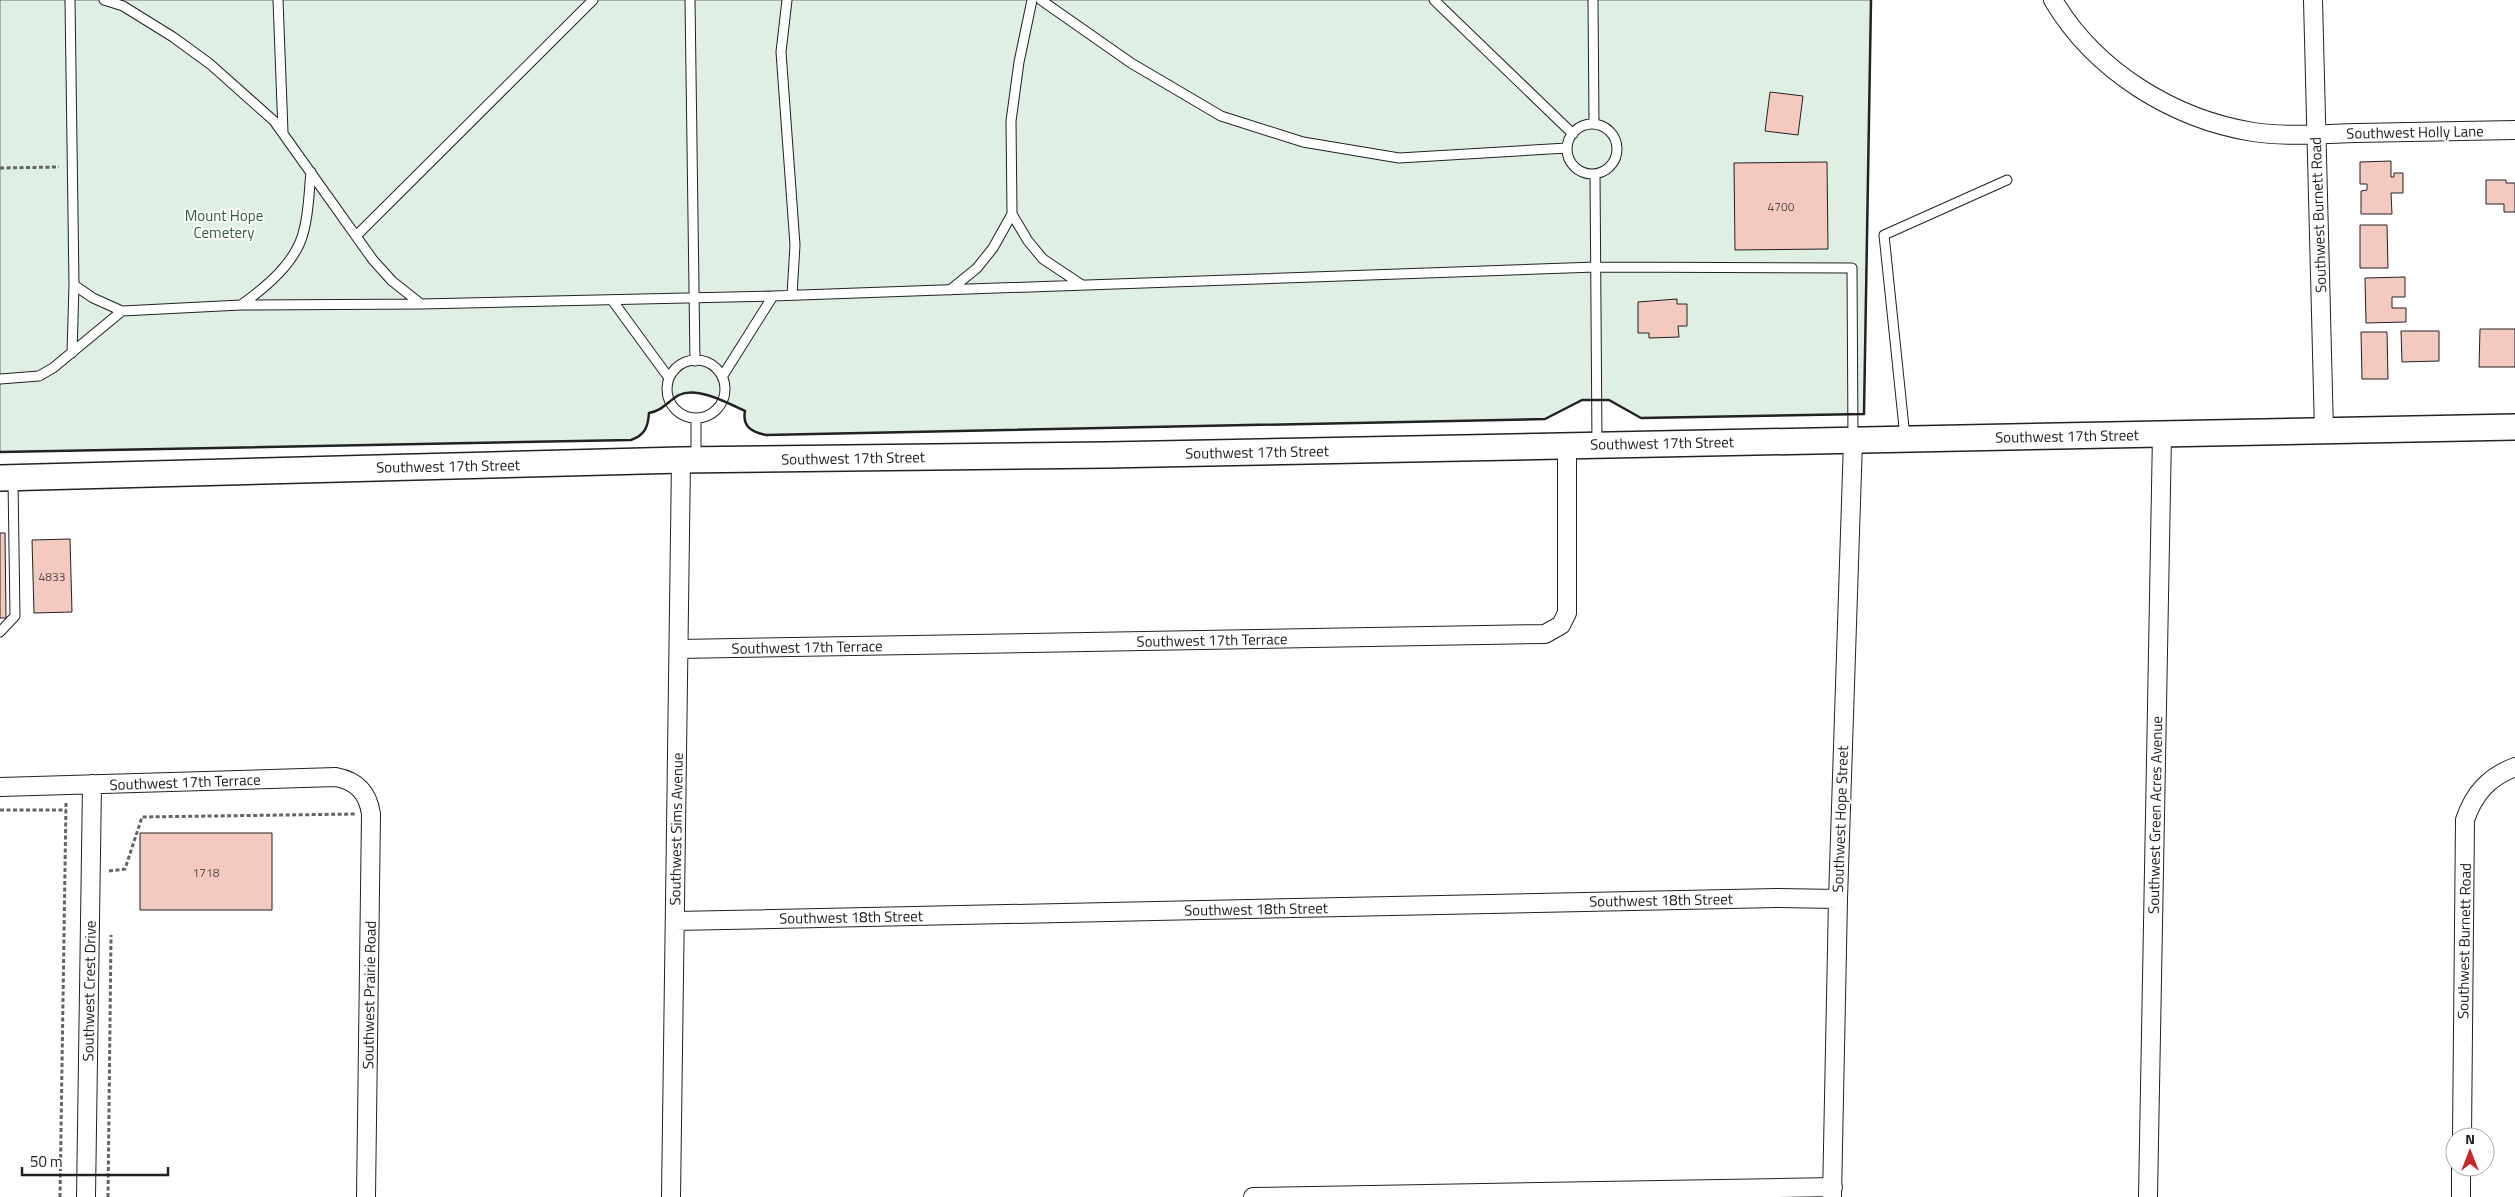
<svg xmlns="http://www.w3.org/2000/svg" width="2515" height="1197" font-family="'Titillium Web',sans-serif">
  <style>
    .green { fill: #e0efe3; stroke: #6f6f6f }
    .building { fill: #f3c9c0; stroke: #222 }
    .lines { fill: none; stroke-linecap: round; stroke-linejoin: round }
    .service-casing { stroke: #222; stroke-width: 11 }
    .minor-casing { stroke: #222; stroke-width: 20 }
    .secondary-casing { stroke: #222; stroke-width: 28 }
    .path { stroke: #646464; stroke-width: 3; stroke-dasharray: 4 2.5; stroke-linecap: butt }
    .service { stroke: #fff; stroke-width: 9 }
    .minor { stroke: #fff; stroke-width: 18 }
    .secondary { stroke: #fff; stroke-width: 25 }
    .wall { stroke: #222; stroke-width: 2.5 }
    .labels { text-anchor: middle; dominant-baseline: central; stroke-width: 4; stroke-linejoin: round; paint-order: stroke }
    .number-label { font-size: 12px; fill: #564c4a }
    .street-label { font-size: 15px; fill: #222; stroke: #fff }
    .park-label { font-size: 15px; fill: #2f5e38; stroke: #fff }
  </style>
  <rect width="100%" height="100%" fill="#fff"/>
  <!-- green -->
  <path class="green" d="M0,0h1871l-7,414 -223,4 -32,-18h-26l-38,19 -779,16c-15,-3 -23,-8 -21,-24 -17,-8 -48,-25 -66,-16 -11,6 -17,16 -30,18 -1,14 -4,22 -18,27l-631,12z"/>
  <!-- building -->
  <path class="building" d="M1770,92l33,4 -5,39 -33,-4z
    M2391,161v16h3v-4h9v20h-12l1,21h-31v-23l6,-1v-6h-7v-22z
    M1827,162l1,87 -93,1 -1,-87z
    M2486,180h20v3h9v29h-11v-8h-18z
    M2360,225h27l1,43h-28z
    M2405,277v20h-13v11h14v14l-40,1 -1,-45z
    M1677,299v5h10v22h-9l1,11 -30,1v-5h-11v-31z
    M2480,329h35v38h-36z
    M2401,331h38v30l-37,1z
    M2361,332h26l1,47h-26z
    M0,533h5l1,85h-6z
    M70,539l2,73 -38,1 -2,-73z
    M140,833h132v77h-132z"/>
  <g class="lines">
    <defs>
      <path id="service" d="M70,0l4,285 -2,68
        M104,0l19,6 50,31 37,27 64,57 99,139 19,21 29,23
        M278,0l5,132
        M690,0l5,361
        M787,0l-6,52 14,193 -3,50
        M1041,0l90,63 90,53 82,26 96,16 168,-10
        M1434,0l139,134
        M1593,0l1,124
        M1567 149a25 25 0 1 1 50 0a25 25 0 1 1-50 0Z
        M1595,174l2,270
        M1012,214l16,27 15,18 39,26
        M356,236l237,-236
        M74,285l19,13 29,13 119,-6 180,-1 352,-8 823,-29 256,1 1,172
        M950,290l27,-22 16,-20 19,-34 -1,-93 8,-59 13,-62
        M612,300l57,78
        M241,305c25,-18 56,-43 63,-75 5,-19 5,-39 7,-58
        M667 389a29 29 0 1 1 58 0a29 29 0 1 1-58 0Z
        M722,377l51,-81
        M0,379l39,-3 14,-8 69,-57
        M696,419v39
        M1905,437l-21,-202 123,-55
        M0,632l15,-16 -2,-136"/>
      <path id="minor" d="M2053,0c42,71 120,119 200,132 34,5 69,2 103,1 53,-1 106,-2 159,-3
        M2313,0l11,431
        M679,649l866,-15 16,-9 6,-12v-168
        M0,787l336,-10c21,4 32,16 35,37l-5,383
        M675,921l1102,-23 61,1
        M2462,1137l3,-317c9,-27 24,-43 50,-53
        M86,1197l6,-413
        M671,1197l10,-737
        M1253,1197l580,-10
        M1832,1197l6,-298 15,-458
        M2148,1197l14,-763
        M2461,1197v-30"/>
      <path id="secondary" d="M0,478l681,-18 426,-5 1408,-28"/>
    </defs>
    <!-- service casing -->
    <use href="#service" class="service-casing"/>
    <!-- minor casing -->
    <use href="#minor" class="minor-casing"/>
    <!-- secondary casing -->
    <use href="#secondary" class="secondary-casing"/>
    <!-- path -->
    <path class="path" d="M0,168l59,-1
      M0,810h66
      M109,871l16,-2 17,-52 213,-3
      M60,1197l6,-394
      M108,1197l3,-262"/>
    <!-- service -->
    <use href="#service" class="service"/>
    <!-- minor -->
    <use href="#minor" class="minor"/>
    <!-- secondary -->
    <use href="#secondary" class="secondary"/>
    <!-- wall -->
    <path class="wall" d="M0,452l631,-12c14,-5 17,-13 18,-27 13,-2 19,-12 30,-18 18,-9 49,8 66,16 -3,16 7,21 21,24l779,-16 37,-19h27l32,18 223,-4 7,-414"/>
  </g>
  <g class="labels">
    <!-- number labels -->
    <g class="number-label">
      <text x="1781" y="206">4700</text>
      <text x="52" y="576">4833</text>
      <text x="206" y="872">1718</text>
    </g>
    <!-- street labels -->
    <g class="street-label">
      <text transform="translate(2415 132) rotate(-1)">Southwest Holly Lane</text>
      <text transform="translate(2318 215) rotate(-92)">Southwest Burnett Road</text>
      <text transform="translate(2067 436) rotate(-1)">Southwest 17th Street</text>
      <text transform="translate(1662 443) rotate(-1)">Southwest 17th Street</text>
      <text transform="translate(1257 452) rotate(-1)">Southwest 17th Street</text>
      <text transform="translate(853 458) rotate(-1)">Southwest 17th Street</text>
      <text transform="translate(448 466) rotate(-1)">Southwest 17th Street</text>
      <text transform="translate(1212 640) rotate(-1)">Southwest 17th Terrace</text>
      <text transform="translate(807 647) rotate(-1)">Southwest 17th Terrace</text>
      <text transform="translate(185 782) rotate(-2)">Southwest 17th Terrace</text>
      <text transform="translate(2155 815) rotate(-89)">Southwest Green Acres Avenue</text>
      <text transform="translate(1840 819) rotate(-88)">Southwest Hope Street</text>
      <text transform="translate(676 829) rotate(-89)">Southwest Sims Avenue</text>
      <text transform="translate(1661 900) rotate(-1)">Southwest 18th Street</text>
      <text transform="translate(1256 909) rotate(-1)">Southwest 18th Street</text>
      <text transform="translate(851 917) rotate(-1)">Southwest 18th Street</text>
      <text transform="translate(2464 941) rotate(-89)">Southwest Burnett Road</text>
      <text transform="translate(89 991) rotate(-89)">Southwest Crest Drive</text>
      <text transform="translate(369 995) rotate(-89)">Southwest Prairie Road</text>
    </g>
    <!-- park labels -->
    <g class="park-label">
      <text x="224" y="215">Mount Hope<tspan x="224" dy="17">Cemetery</tspan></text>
    </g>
  </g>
  <!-- north arrow -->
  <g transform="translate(2470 1152)"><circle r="24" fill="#ffffff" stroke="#a7a7a7"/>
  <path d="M0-4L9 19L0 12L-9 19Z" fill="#c62828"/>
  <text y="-8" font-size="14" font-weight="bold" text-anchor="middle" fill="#222222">N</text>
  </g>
  <!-- scale -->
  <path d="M22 1167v8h146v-8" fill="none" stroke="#222222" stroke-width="2.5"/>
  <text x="30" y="1167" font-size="15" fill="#222222" stroke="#ffffff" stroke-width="4" paint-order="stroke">50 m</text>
</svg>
